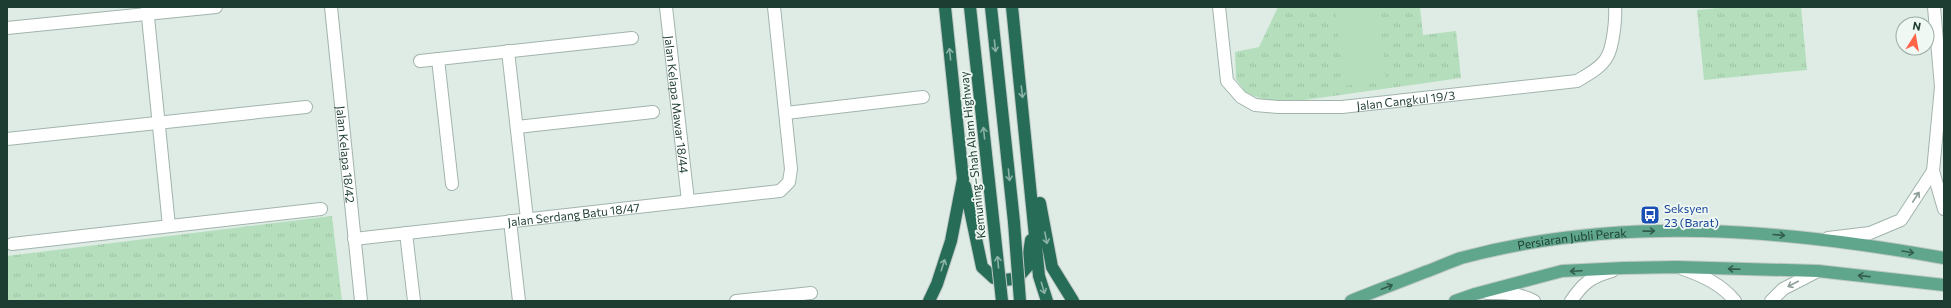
<svg xmlns="http://www.w3.org/2000/svg" width="1951" height="308" font-family="Commissioner,sans-serif">
  <style>
    .grass { fill: url(#grass-tufts) }
    .garden { fill: #b5dfbc }
    .lines { fill: none; stroke-linecap: round; stroke-linejoin: round }
    .minor-casing { stroke: #a1b4ac; stroke-width: 14 }
    .major-casing { stroke: #c0c9c6; stroke-width: 14 }
    .highway-casing { stroke: #c0c9c6; stroke-width: 14 }
    .minor { stroke: #fff; stroke-width: 12 }
    .major { stroke: #5fa68c; stroke-width: 12 }
    .highway { stroke: #276c57; stroke-width: 12 }
    .highway-bridge-casing { stroke: #c0c9c6; stroke-width: 14; stroke-linecap: butt }
    .highway-bridge { stroke: #276c57; stroke-width: 12 }
    .oneway { stroke: #8bb2a5 }
    .oneway2 { stroke: #8e9e98 }
    .oneway3 { stroke: #325c4d }
    .labels { text-anchor: middle; dominant-baseline: central; stroke-width: 3.5; stroke-linejoin: round; paint-order: stroke }
    .street-label { font-size: 12px; fill: #1e3d32; stroke: #eff8f3 }
    .transit-label { font-size: 12px; fill: #164399; stroke: #eff8f3; text-anchor: start }
  </style>
  <defs>
    <pattern id="grass-tufts" width="24" height="20" patternUnits="userSpaceOnUse"><rect width="24" height="20" fill="#b5dfbc"/><path d="M3 7l-1-3M5 7V3M7 7l1-3M15 17l-1-3M17 17v-4M19 17l1-3" fill="none" stroke="#9bc0a2"/></pattern>
  </defs>
  <rect width="100%" height="100%" fill="#dfece5"/>
  <!-- grass -->
  <path class="grass" d="M1278,7h142l3,28 33,-4 5,47 -185,26 -30,-11 -10,-14 -1,-27 24,-5z
    M1730,7h71l6,63 -103,10 -7,-70z
    M332,216l10,85h-335v-45z"/>
  <!-- garden -->
  <path class="garden" d="M1335,7h43l8,73 -43,6z"/>
  <g class="lines">
    <defs>
      <g id="minor">
        <path d="M147,7l22,219"/>
        <path id="s1" d="M331,7l30,294"/>
        <path id="s2" d="M666,7l22,194"/>
        <path id="s3" d="M1219,7l8,74 14,16 14,8 23,2h64l235,-26c10,-6 24,-13 30,-24 6,-10 9,-38 8,-50"/>
        <path d="M1934,7l7,80 -8,84 11,38"/>
        <path d="M7,28l209,-21"/>
        <path d="M508,51l19,168"/>
        <path d="M438,59l14,125"/>
        <path d="M420,61l212,-23"/>
        <path d="M786,113l137,-16"/>
        <path d="M517,127l136,-15"/>
        <path d="M7,139l299,-32"/>
        <path d="M510,221l9,80"/>
        <path d="M406,233l8,68"/>
        <path d="M1828,238l42,-5 31,-13 32,-49"/>
        <path id="s4" d="M354,239l426,-48 9,-9 2,-13 -17,-162"/>
        <path d="M12,244l309,-35"/>
        <path d="M1683,269c20,7 38,15 52,32"/>
        <path d="M1487,293c17,0 32,0 47,8"/>
        <path d="M736,301l75,-8"/>
        <path d="M1571,301c12,-18 20,-24 41,-30"/>
        <path d="M1771,301l12,-12 35,-18"/>
      </g>
      <g id="major">
        <path id="s5" d="M1351,301c24,-10 49,-19 74,-29 12,-4 24,-10 36,-14 160,-43 322,-29 483,0"/>
        <path d="M1455,301l20,-7 87,-23 62,-3 53,-1 141,4 126,14"/>
      </g>
      <path id="highway" d="M1012,7l27,269 8,25
        M965,186l17,81 12,11 10,2 9,-1 6,-3 8,-9 4,-27
        M1040,203l12,64 21,34
        M929,301l8,-17 14,-43 12,-62 -18,-172"/>
    </defs>
    <!-- minor casing -->
    <use href="#minor" class="minor-casing"/>
    <!-- major casing -->
    <use href="#major" class="major-casing"/>
    <!-- highway casing -->
    <use href="#highway" class="highway-casing"/>
    <!-- minor -->
    <use href="#minor" class="minor"/>
    <!-- major -->
    <use href="#major" class="major"/>
    <!-- highway -->
    <use href="#highway" class="highway"/>
    <defs>
      <path id="highway-bridge" d="M970,7l32,294
        M991,7l23,215 6,79"/>
    </defs>
    <!-- highway-bridge casing -->
    <use href="#highway-bridge" class="highway-bridge-casing"/>
    <!-- highway-bridge -->
    <use href="#highway-bridge" class="highway-bridge"/>
  </g>
  <!-- one-way arrows -->
  <defs><path id="oneway-shaft" d="M-6 0H5M1.5-3L5.5 0L1.5 3" fill="none" stroke-width="1.6" stroke-linecap="round" stroke-linejoin="round"/></defs>
  <g class="oneway">
    <use href="#oneway-shaft" transform="translate(995 46) rotate(84)"/>
    <use href="#oneway-shaft" transform="translate(950 54) rotate(-96)"/>
    <use href="#oneway-shaft" transform="translate(1022 92) rotate(83)"/>
    <use href="#oneway-shaft" transform="translate(984 133) rotate(-96)"/>
    <use href="#oneway-shaft" transform="translate(1009 175) rotate(84)"/>
    <use href="#oneway-shaft" transform="translate(1046 238) rotate(79)"/>
    <use href="#oneway-shaft" transform="translate(998 262) rotate(-95)"/>
    <use href="#oneway-shaft" transform="translate(943 265) rotate(-72)"/>
    <use href="#oneway-shaft" transform="translate(1043 288) rotate(73)"/>
  </g>
  <g class="oneway2">
    <use href="#oneway-shaft" transform="translate(1916 197) rotate(-57)"/>
    <use href="#oneway-shaft" transform="translate(1793 284) rotate(153)"/>
  </g>
  <g class="oneway3">
    <use href="#oneway-shaft" transform="translate(1649 231) rotate(-1)"/>
    <use href="#oneway-shaft" transform="translate(1779 235) rotate(5)"/>
    <use href="#oneway-shaft" transform="translate(1908 252) rotate(9)"/>
    <use href="#oneway-shaft" transform="translate(1734 269) rotate(-178)"/>
    <use href="#oneway-shaft" transform="translate(1576 271) rotate(177)"/>
    <use href="#oneway-shaft" transform="translate(1864 276) rotate(-174)"/>
    <use href="#oneway-shaft" transform="translate(1387 287) rotate(-21)"/>
  </g>
  <!-- icons -->
  <defs>
    <symbol id="bus-square" viewBox="-11 -11 22 22"><rect x="-9" y="-9" width="18" height="18" rx="4" fill="#1a4fb4" stroke="#eff8f3"/><path d="M-5-6H5V4H4V6H2V4H-2V6H-4V4H-5ZM-3.5-4V0h7V-4ZM-3.5 1.2v1.5H-2V1.2ZM2 1.2v1.5H3.5V1.2Z" fill="#fff"/></symbol>
  </defs>
  <g fill-rule="evenodd">
    <use href="#bus-square" x="1639" y="204" width="22" height="22"/>
  </g>
  <g class="labels">
    <!-- street labels -->
    <g class="street-label">
      <text stroke="none"><textPath href="#s3" startOffset="263">Jalan Cangkul 19/3</textPath></text>
      <text stroke="none"><textPath href="#s2" startOffset="98">Jalan Kelapa Mawar 18/44</textPath></text>
      <text stroke="none"><textPath href="#s1" startOffset="148">Jalan Kelapa 18/42</textPath></text>
      <text transform="translate(972 155) rotate(-96)">Kemuning–Shah Alam Highway</text>
      <text stroke="none"><textPath href="#s4" startOffset="221">Jalan Serdang Batu 18/47</textPath></text>
      <text stroke="none"><textPath href="#s5" startOffset="231">Persiaran Jubli Perak</textPath></text>
    </g>
    <!-- transit labels -->
    <g class="transit-label">
      <text x="1664" y="208">Seksyen<tspan x="1664" dy="14">23 (Barat)</tspan></text>
    </g>
  </g>
  <!-- border -->
  <rect width="1951" height="308" fill="none" stroke="#1e3d32" stroke-width="16"/>
  <!-- north arrow -->
  <g transform="translate(1915 36) rotate(11)"><circle r="19" fill="#eff8f3" stroke="#9bada6"/>
  <path d="M0-3L7 15L0 10L-7 15Z" fill="#ff644a"/>
  <text y="-6" font-size="11" font-weight="bold" text-anchor="middle" fill="#1e3d32">N</text>
  </g>
</svg>
